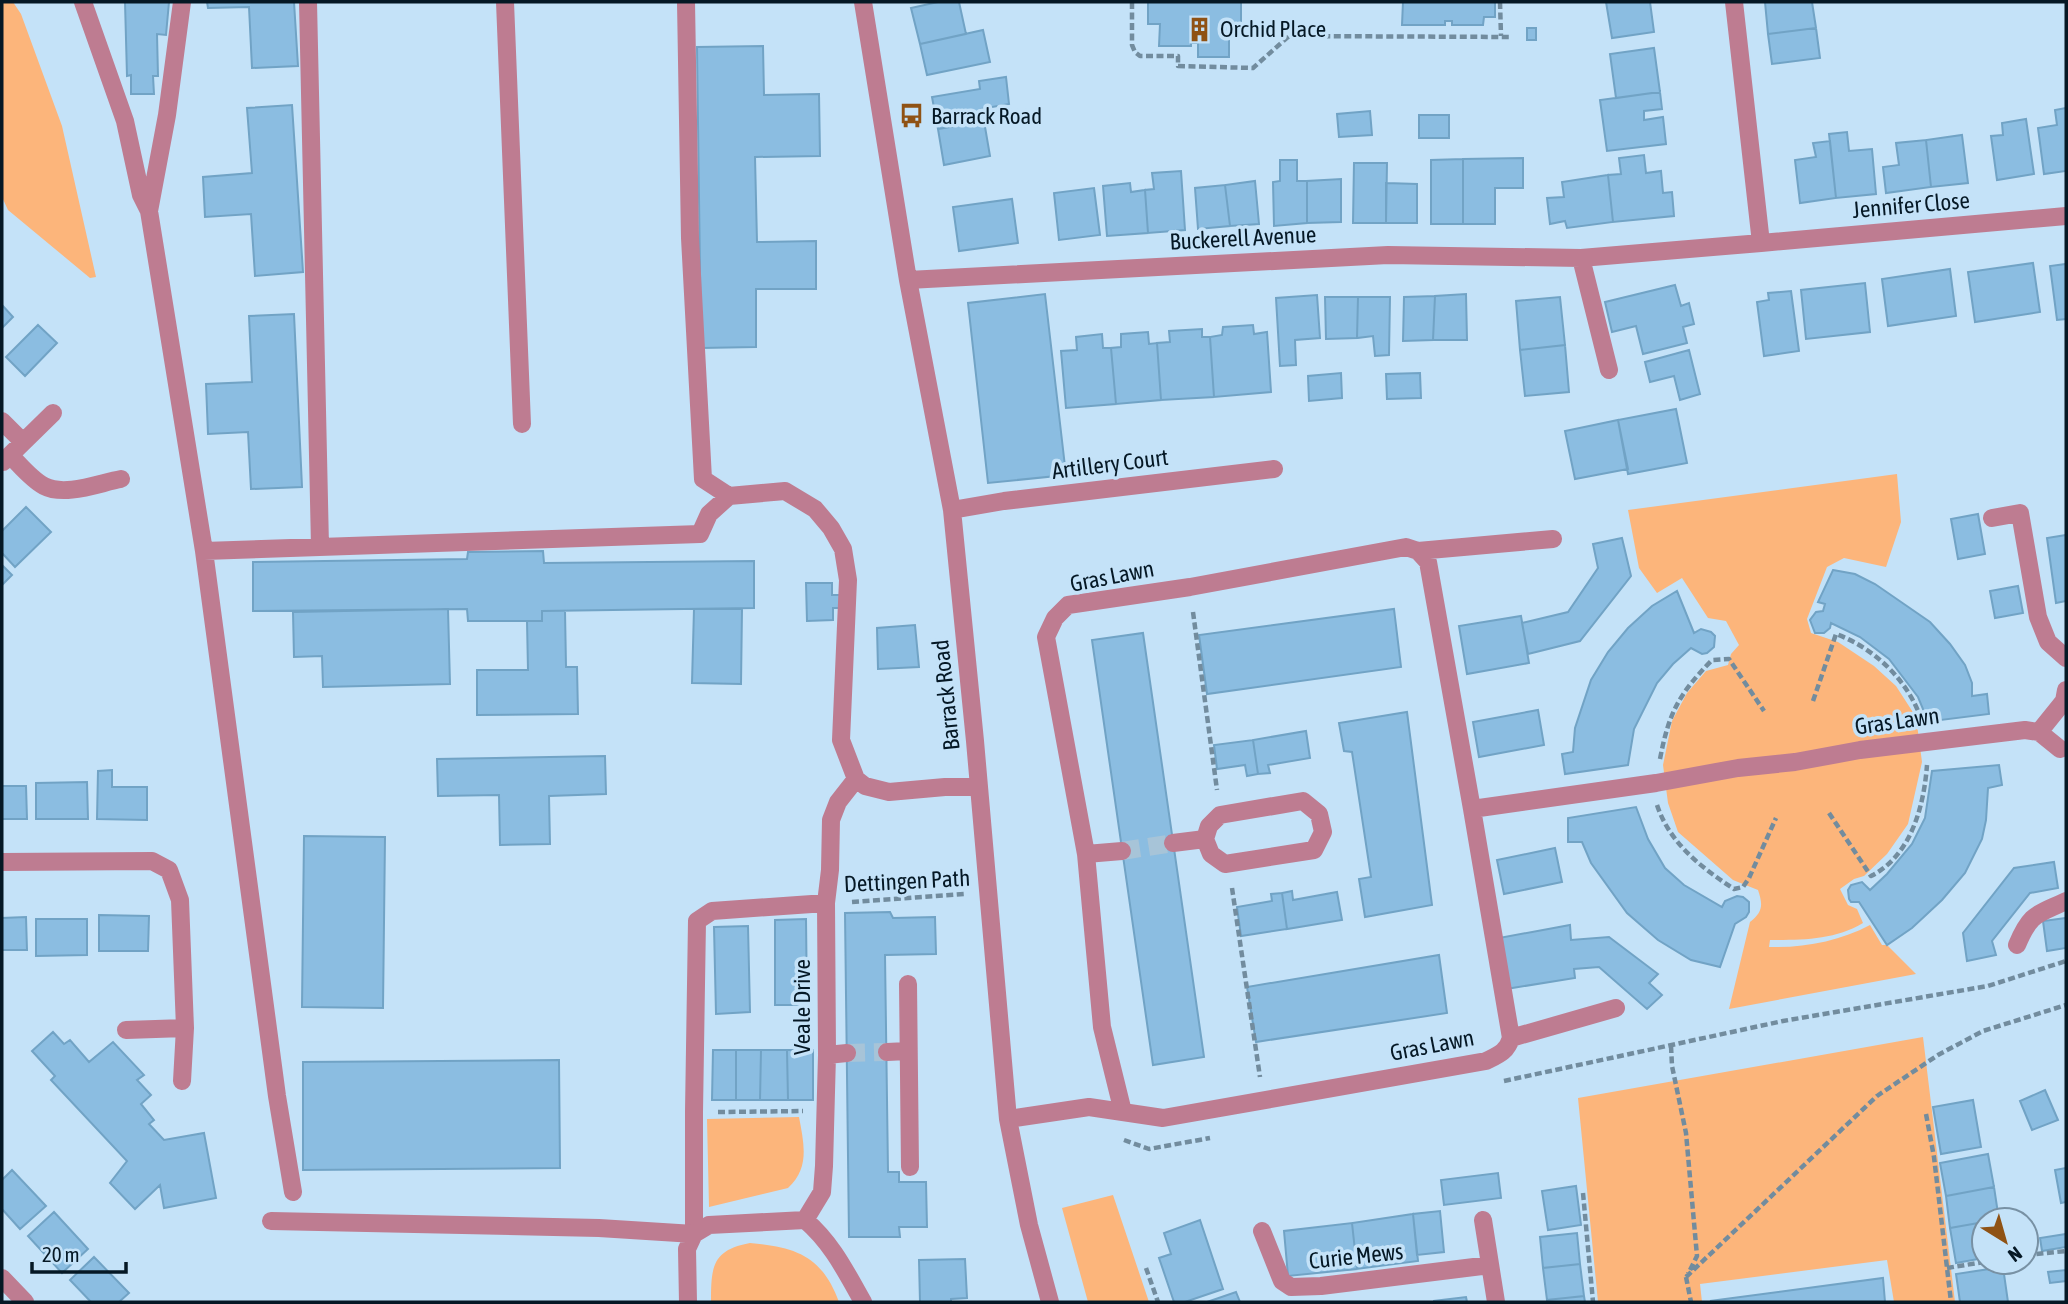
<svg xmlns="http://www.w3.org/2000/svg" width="2068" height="1304" font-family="'Asap Condensed',sans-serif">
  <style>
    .green { fill: #fcb57b }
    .building { fill: #8bbde1; stroke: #71a3c5; stroke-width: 2 }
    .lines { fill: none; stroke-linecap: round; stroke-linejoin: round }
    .minor-tunnel { stroke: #a7c4d8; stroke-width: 18; stroke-dasharray: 18 9; stroke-linecap: butt }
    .path { stroke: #728c9e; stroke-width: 4.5; stroke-dasharray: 7 3.5; stroke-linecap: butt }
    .minor { stroke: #be7c91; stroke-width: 18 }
    .labels { text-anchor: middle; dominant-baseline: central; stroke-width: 7; stroke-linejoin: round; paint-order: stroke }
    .poi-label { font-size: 23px; fill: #051825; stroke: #c4e2f8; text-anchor: start }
    .street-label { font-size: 23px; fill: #051825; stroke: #c4e2f8 }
  </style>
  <rect width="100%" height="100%" fill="#c4e2f8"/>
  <!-- green -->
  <path class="green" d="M2,2h11l8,12 41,112 34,151 -6,1 -82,-68 -6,-13z
    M1897,474l4,48 -15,45 -42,-9 -17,9 -20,52 4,14 27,9 36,24 22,20 20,31 6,45 -14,62 -21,30 -23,22 -10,3 -14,10 8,16 9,4 6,14c-28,17 -61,17 -93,17l-1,7c35,1 71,-6 101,-22l12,20h5l29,29 -187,35 21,-87c13,-10 13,-17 8,-32l-25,-10 -55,-48 -10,-29 -5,-38 9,-44 15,-28 19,-22 22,-6 3,-11 8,-9 -13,-24 -18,-3 -26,-40 -25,15 -18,-25 -11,-58z
    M1923,1037l32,265h-61l-7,-42 -187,24 2,18h-104l-20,-204z
    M799,1117c5,27 11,51 -11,71l-79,19 -2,-88z
    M1113,1195l36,107h-61l-26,-94z
    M750,1243c46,4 72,13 89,59h-128c0,-35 1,-52 39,-59z"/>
  <!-- building -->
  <path class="building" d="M125,2h44l-3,33 -9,-1 1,42h-5l1,18h-23v-19l-4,1z
    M207,2h87l4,64 -46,2 -3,-61 -41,1z
    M938,2h21l7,32 -46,10 -9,-36z
    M1148,2h93v33h-12v22h-31v-14h-7v3h-32l1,-22h-12z
    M1403,2h92v15h-11l-1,8h-31v-4h-7v4h-43z
    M1606,2h44l4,30 -42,6z
    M1765,2h47l4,26 -48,6z
    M1527,28h9v12h-9z
    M1816,28l4,30 -48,6 -4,-30z
    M983,30l7,32 -63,13 -7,-31z
    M763,46l1,49 55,-1 1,62 -65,1 2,85 59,-1v48h-60v58l-55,1 -4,-301z
    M1654,48l6,44 -44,6 -6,-44z
    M1006,77l3,27 -28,5 3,12 -46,8 -6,-32 48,-8 -1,-8z
    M1660,92l2,17 -18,2v9l19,-3 3,27 -59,7 -7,-51z
    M292,105l11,167 -48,4 -4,-62 -46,3 -2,-40 49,-4 -5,-65z
    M2066,108v63l-22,3 -6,-46 19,-3 -2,-15z
    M1370,111l2,24 -33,2 -2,-23z
    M1419,115h30v23h-30z
    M2026,119l8,55 -37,6 -6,-44 12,-1 -1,-12z
    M984,121l6,35 -46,9 -6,-36z
    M1847,132l2,19 23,-2 4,45 -40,4 -7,-64z
    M1962,135l6,48 -37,4 -5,-47z
    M1926,140l5,47 -45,6 -3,-26 16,-2 -3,-22z
    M1830,141l6,57 -36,5 -5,-43 21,-3 -3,-14z
    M1644,155l2,18 15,-2 2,22 9,-1 2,24 -61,6 -5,-47 13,-1 -2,-16z
    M1523,158v30h-28v36h-32v-65z
    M1463,159v65h-32v-64z
    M1280,160h17v21h10v42l-33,3 -1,-44 7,-1z
    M1354,163h33l-1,60h-33z
    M1181,171l4,59 -37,3 -3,-43 9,-1 -2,-16z
    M1608,175l5,47 -46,6 -2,-7 -15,3 -3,-26 17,-1 -2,-15z
    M1341,179v43l-34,1v-42z
    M1255,181l4,43 -29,2 -5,-41z
    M1130,183l1,9 14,-2 3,43 -41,3 -4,-50z
    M1386,183l31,1v39h-31z
    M1225,185l5,41 -32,3 -3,-41z
    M1094,188l6,47 -41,5 -5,-47z
    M1012,199l6,44 -59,8 -6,-44z
    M2033,263l7,49 -65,10 -7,-50z
    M2066,264v55l-9,1 -7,-54z
    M1950,269l6,47 -68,10 -6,-47z
    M1865,283l5,49 -64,7 -5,-49z
    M1675,285l6,21 8,-3 5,21 -11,3 4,16 -44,11 -7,-28 -24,6 -7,-30z
    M1791,291l8,60 -35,5 -7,-54 12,-2 -1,-7z
    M1045,294l21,181 -78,8 -20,-180z
    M1466,294l1,46h-34l2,-44z
    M1317,295l3,43 -25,2 1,25 -16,1 -4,-68z
    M1435,296l-2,44 -30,1 1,-44z
    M1325,297h33l-1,41 -31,1z
    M1358,297h32l-1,58 -14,1 -2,-20 -16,2z
    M1560,297l5,48 -45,5 -4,-49z
    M2,305l11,12 -11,11z
    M294,314l8,173 -51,2 -3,-57 -40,2 -2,-50 46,-2 -3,-66z
    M38,325l19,18 -32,33 -19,-19z
    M1253,325l1,9 13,-2 4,60 -57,5 -4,-60 12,-2 1,-8z
    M1202,329v8h8l4,60 -53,3 -4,-57 13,-1 -1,-11z
    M1148,332l1,12 8,-1 4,57 -45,4 -5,-56 10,-1v-13z
    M1102,334l1,14h8l5,56 -50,4 -5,-57 16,-1 -1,-13z
    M1565,345l4,47 -44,4 -5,-46z
    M1689,350l11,44 -20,6 -6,-24 -24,6 -5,-20z
    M1341,373l1,25 -33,3 -1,-25z
    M1420,373l1,25 -34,1 -1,-25z
    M1676,409l11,54 -59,11 -10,-54z
    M1618,420l10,49 -53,10 -10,-48z
    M26,507l25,25 -36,35 -13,-14v-22z
    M1978,514l7,40 -27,5 -7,-40z
    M2066,535v66l-10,2 -9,-65z
    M1622,538l9,38 -51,65 -52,13 -6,-31 46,-11 30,-44 -5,-24z
    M543,551l1,12 210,-2v47l-212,3v10h-74l-1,-12 -214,2v-49l214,-3 1,-7z
    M2,565l10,10 -10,10z
    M1833,570l22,4 20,10 55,38 20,22 15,21 7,18v13l15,-2 2,20 -64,8 -2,-13 -5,-12 -29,-38 -29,-22 -29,-14 -1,5 -6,5h-9l-5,-13 6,-8 7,-1 2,-7 -7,-2z
    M806,583h26v12h8v13h-7v12l-26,1z
    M2018,586l5,27 -28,5 -5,-27z
    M1677,591l17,42 7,-4 10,3 4,4 -1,11 -7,6 -5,1 -11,-6 -18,16 -16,19 -23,46 -6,36 -63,9 -3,-20 11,-2 2,-24 16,-48 17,-28 20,-24 24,-22z
    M448,609l2,75 -127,3 -1,-31 -28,1 -1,-45z
    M694,609h48l-1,75 -49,-1z
    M1394,609l7,58 -194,27 -8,-59z
    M542,611h23l1,56h11l1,47 -101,1v-45h51l-1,-49h15z
    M1521,616l8,47 -62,11 -8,-48z
    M915,625l4,42 -41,2 -1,-41z
    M1143,633l61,424 -51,8 -61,-425z
    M1538,710l6,35 -65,12 -6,-35z
    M1407,712l25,193 -67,12 -6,-38 12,-2 -19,-125 -8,-1 -5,-28z
    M1306,731l4,27 -42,7 2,8 -12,1 -5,-34z
    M1253,740l5,34 -11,2 -2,-11 -28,4 -3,-24z
    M605,756l1,38 -57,2 1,48 -50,1 -1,-50 -61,1 -1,-37z
    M1999,765l3,20 -14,3 -2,32 -4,19 -17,34 -23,27 -30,28 -25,17 -28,-43h-8l-2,-3 -1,-9 3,-5 11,-3 8,8 17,-16 25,-30 13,-26 7,-47z
    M112,770v17h35v33l-50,-1 1,-48z
    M87,782l1,37h-52v-36z
    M2,786h24l1,33h-25z
    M1636,807l12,32 17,29 19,17 38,22 3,-6 12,-5 6,1 6,5v10l-3,5 -11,7 -15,43 -29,-7 -33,-20 -31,-27 -36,-50 -9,-21h-14v-24z
    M304,836l81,1 -2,171 -81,-1z
    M1555,848l7,34 -58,12 -7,-34z
    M2054,862l4,26 -28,5 -38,48 4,14 -29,6 -4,-28 51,-65z
    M1292,891l1,9 44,-8 5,28 -55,9 -5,-36z
    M1282,893l5,36 -46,7 -4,-29 35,-6 -1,-7z
    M890,912l3,6 42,-1 1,37 -51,1 3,217h11v10h27l1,45h-28l1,10h-51l-4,-324z
    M99,915l50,1 -1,35h-49z
    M26,917l1,33h-25v-32z
    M2066,918v30l-19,3 -4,-30z
    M36,919h51v36l-51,1z
    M806,919l1,86h-32v-85z
    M1570,925l1,15 38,-3 49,37 -9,9 13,12 -15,14 -48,-42 -25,2 1,9 -69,11 -7,-51z
    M748,926l2,86 -34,2 -2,-87z
    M1439,955l8,58 -191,29 -9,-55z
    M53,1032l11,12 6,-4 19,22 24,-20 31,33 -7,5 14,15 -10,9 13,16 -5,4 15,16 40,-7 12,65 -52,10 -4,-23 -25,24 -25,-26 17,-22 -76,-81 4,-4 -23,-25z
    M713,1050h23v50h-24z
    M736,1050h25l-1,50h-24z
    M761,1050h26l1,50h-28z
    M787,1050h26v50h-25z
    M559,1060l1,108 -257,2v-108z
    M2045,1090l13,30 -26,10 -12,-29z
    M1973,1100l8,47 -40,7 -8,-47z
    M1988,1154l6,33 -48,9 -6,-33z
    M2066,1168v34l-5,1 -6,-33z
    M12,1170l34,36 -26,23 -18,-20v-29z
    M1498,1173l3,25 -57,7 -3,-25z
    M1576,1186l5,39 -33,5 -6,-39z
    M1994,1187l5,33h-15v2l-34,6 -4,-32z
    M1440,1211l4,41 -27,3 -4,-41z
    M54,1212l34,37 -26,24 -34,-37z
    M1413,1214l5,47 -61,8 -5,-46z
    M1200,1220l23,69 -38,13h-11l-15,-44 12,-4 -7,-21z
    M1984,1222v36l-28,5 -6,-35z
    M1352,1223l5,46 -69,7 -4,-45z
    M1577,1233l3,31 -37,4 -3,-31z
    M2066,1234v13l-24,4 -2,-13z
    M94,1257l35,36 -10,9h-28l-21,-22z
    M965,1259l2,39 -16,1v3h-31l-1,-42z
    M1580,1264l4,32 -37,4 -4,-32z
    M2003,1267l5,35h-48l-4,-28z
    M2066,1270v11l-16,2 -2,-11z
    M1883,1278l2,24 -175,-1z
    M1236,1292l4,10h-33z
    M1584,1296l1,6h-38v-2z
    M1466,1297l1,5h-33v-1z"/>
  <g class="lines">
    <!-- minor-tunnel -->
    <path class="minor-tunnel" d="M1122,851l51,-8
      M847,1053l40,-1"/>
    <!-- path -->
    <path class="path" d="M1132,2v43l3,7 5,4h38v10l75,2 36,-32 223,1
      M1500,2l1,34
      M1193,612l24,178
      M1813,701l23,-67c38,14 72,46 85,85
      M1660,759c9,-47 19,-65 52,-99l17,-1 35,52
      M1657,805c13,39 45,63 77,84l9,-2 6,-9 27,-60
      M1829,813l42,63c40,-20 53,-70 56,-111
      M1232,888l28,189
      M852,902l113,-8
      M1671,1046l1,20 14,67 11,123 -9,18
      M1504,1081l279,-60 205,-35 78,-25
      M718,1112l85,-1
      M1926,1114l8,43 17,145
      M1124,1140l25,9 61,-11
      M1583,1193l10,109
      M2026,1255l40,-4
      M1146,1268l12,34
      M1947,1268l37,-6
      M1686,1277l191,-181 61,-41 45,-24 83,-26
      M1686,1277l5,25"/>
    <!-- minor -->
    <path class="minor" d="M83,2l42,119 16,74 8,16 55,340 73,545 16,96
      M308,2l12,544
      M505,2l17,422
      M686,2l4,236 13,241 26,17
      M863,2l45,278 44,230 23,231 33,378 21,106 21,77
      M149,211l18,-96 15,-113
      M1761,243l305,-27
      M1581,258l28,112
      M908,280l480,-25 193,3 180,-15 -27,-241
      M2,421l20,20
      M10,455c10,10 21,24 34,31 21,11 55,-3 77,-7
      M3,462l50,-49
      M952,510l52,-9 270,-32
      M1992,518l28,-5 18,104 10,25 18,16
      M204,551l496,-17 9,-20 20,-18 56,-5 30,18 16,19 12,21 5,31 -7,160 15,39 9,7 24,6 56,-5h34
      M1418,551l10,11 44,247 184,-26 82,-15 57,-6 65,-12 165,-20 14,2 21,17
      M2039,732l25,-31 2,-11
      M1173,843l32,-4 4,-13 11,-11 83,-14 16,13 4,18 -9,18 -89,14 -14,-10 -6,-15
      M1086,854l36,-3
      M2,862l150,-1 17,9 11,30 5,128 -3,53
      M2017,945c14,-33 20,-30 49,-44
      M908,984l2,183
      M126,1030l59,-2
      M1511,1038l105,-30
      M887,1052l21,-1
      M827,1055l20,-2
      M1123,1112l-21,-85 -16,-173 -40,-217 9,-19 13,-13 122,-18 216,-40 12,4 135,-12
      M1008,1119l81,-12 74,11 323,-57c12,-6 21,-9 25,-23l-39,-229
      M805,1220l17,-28 2,-26 3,-111 -1,-152 4,-33 1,-50 7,-18 18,-23
      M1483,1220l13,82
      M271,1221l328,7 95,6v-122l3,-191 15,-10 114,-8
      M1262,1231l20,50 9,6 30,-1 169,-21
      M2,1278l23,24
      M688,1302l-1,-53 7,-15 15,-9 96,-5c27,23 41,52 58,82"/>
  </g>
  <!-- icons -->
  <defs>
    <symbol id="building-bare" viewBox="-9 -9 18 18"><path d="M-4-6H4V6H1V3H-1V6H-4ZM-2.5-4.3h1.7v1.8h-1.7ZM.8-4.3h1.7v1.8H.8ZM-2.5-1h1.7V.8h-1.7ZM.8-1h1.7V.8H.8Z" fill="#8f5214" stroke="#c4e2f8" stroke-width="2.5" paint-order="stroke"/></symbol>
    <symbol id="bus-bare" viewBox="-9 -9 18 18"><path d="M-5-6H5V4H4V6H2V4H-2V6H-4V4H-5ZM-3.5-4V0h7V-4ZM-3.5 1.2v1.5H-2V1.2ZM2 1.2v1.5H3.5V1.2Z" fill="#8f5214" stroke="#c4e2f8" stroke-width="2.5" paint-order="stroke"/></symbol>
  </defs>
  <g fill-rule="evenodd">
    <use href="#building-bare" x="1182" y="12" width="35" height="35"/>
    <use href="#bus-bare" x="894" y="98" width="35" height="35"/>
  </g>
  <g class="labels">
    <!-- poi labels -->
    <g class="poi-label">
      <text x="1220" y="29">Orchid Place</text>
      <text x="931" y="116">Barrack Road</text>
    </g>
    <!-- street labels -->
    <g class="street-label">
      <text transform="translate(1911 205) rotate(-5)">Jennifer Close</text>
      <text transform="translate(1243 238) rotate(-3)">Buckerell Avenue</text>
      <text transform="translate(1110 464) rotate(-7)">Artillery Court</text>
      <text transform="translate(1112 576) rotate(-11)">Gras Lawn</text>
      <text transform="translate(946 695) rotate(-96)">Barrack Road</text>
      <text transform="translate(1897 721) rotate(-8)">Gras Lawn</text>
      <text transform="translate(907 881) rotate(-3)">Dettingen Path</text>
      <text transform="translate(802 1007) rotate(-90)">Veale Drive</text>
      <text transform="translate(1432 1045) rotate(-11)">Gras Lawn</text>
      <text transform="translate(1356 1256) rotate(-6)">Curie Mews</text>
    </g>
  </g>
  <!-- border -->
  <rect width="2068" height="1304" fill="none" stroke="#051825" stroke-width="7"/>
  <!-- north arrow -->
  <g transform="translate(2005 1241) rotate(143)"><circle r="33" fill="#c4e2f8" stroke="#7891a4" stroke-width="2"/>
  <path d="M0-5L12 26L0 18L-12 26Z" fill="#8f5214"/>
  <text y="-10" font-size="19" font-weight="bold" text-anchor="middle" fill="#051825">N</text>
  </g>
  <!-- scale -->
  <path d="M32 1262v10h94v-10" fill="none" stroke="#051825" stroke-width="3.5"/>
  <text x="42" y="1262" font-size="21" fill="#051825" stroke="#c4e2f8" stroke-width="5" paint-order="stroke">20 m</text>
</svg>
